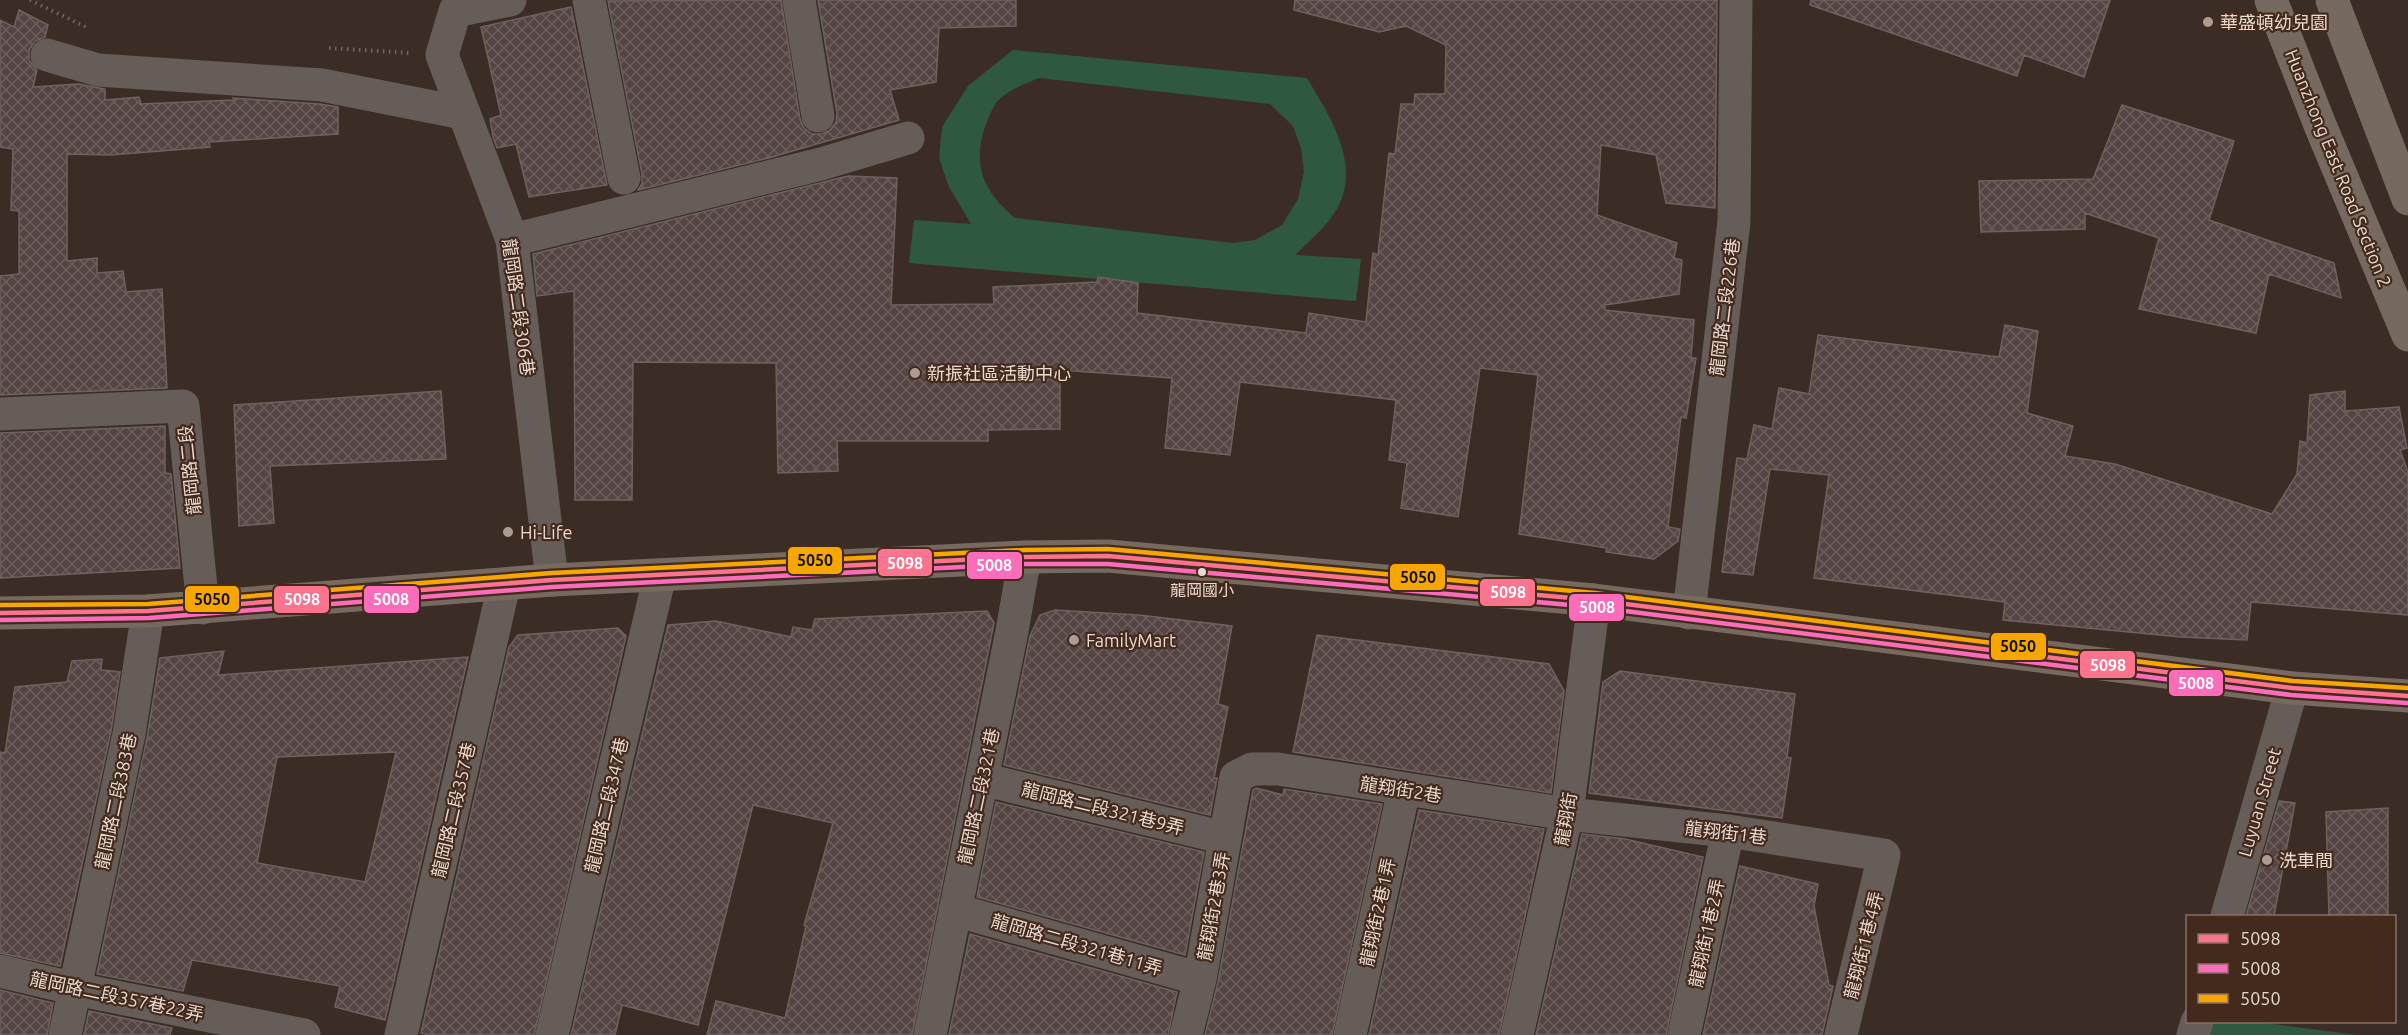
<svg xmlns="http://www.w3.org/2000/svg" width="2408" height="1035" font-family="Ubuntu,'Noto Sans TC',sans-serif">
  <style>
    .green { fill: #2f593f; fill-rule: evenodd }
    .building { fill: url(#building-cross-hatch); stroke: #6e6260; stroke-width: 1.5; fill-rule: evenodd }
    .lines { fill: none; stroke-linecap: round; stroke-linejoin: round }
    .path { stroke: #726864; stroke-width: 4; stroke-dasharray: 1.5 4.5; stroke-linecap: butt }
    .minor { stroke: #675d58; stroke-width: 33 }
    .major { stroke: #766960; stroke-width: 33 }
    .bus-1-casing { stroke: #432a1d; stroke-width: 9 }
    .bus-2-casing { stroke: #432a1d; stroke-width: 9 }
    .bus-3-casing { stroke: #432a1d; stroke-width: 9 }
    .bus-1 { stroke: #fc738d; stroke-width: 4.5 }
    .bus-2 { stroke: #fb6dba; stroke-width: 4.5 }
    .bus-3 { stroke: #f7a600; stroke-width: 4.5 }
    .poi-dot { fill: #ac9d94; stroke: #432a1d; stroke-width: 2 }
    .bus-dot { fill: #e9d9d0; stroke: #432a1d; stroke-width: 2 }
    .labels { text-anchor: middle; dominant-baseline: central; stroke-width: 4.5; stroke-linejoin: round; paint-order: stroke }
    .bus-label { font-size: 16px; fill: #e9d9d0; stroke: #432a1d }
    .poi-label { font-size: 18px; fill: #e9d9d0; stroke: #432a1d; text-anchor: start }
    .street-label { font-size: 18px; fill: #e9d9d0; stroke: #432a1d }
    .line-badge { stroke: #432a1d; stroke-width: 2 }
    .badge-label { font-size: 16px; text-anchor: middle; font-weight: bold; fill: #fff }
    .pale-badge-label { font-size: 16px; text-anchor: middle; font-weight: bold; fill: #111 }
  </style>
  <defs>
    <pattern id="building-cross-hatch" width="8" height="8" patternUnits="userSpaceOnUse" patternTransform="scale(1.5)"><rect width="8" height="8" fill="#544"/><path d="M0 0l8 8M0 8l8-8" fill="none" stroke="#6d5e5e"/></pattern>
  </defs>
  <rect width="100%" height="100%" fill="#3b2d25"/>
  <!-- green -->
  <path class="green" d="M1013,50l294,28c24,40 58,92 26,137 -10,15 -25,27 -38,40l66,4 -5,42 -447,-38 5,-43 57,4 -22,-37 -10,-29 3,-31 26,-41zM1039,78l231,26 23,22 8,22 3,24 -6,27 -16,26 -27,15 -22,3 -218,-25c-28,-24 -42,-47 -32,-85 3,-9 7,-21 13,-30 10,-13 29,-19 43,-25z
    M2213,1022h45l99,13h-147z"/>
  <!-- building -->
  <path class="building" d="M781,0l19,119 4,9 8,6h10l8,-4 6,-8 1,-8 -19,-114h198v26l-77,2 -3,54 -46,8 9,30 -127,37 -134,33 4,-7v-9l-34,-173z
    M1295,0h422l-2,208 -49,-5 -10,-48 -55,-10 -4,70 80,28 -3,15 8,2 -3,34 -74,11v5l89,10 -3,38h5l-10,60 -5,-1 -13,110 12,2 -2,12 -24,18 -48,-7 1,-4 -88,-14 19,-159 -58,-7 -22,149 -57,-9 6,-45 -18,-3 7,-60 -156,-18 -10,73 -65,-7 7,-70 -112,-8v59l-72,1v11h-151l1,30 -60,2 -2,-110 -143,-1 -1,138h-57l-1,-209 -37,5 -4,-42 315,-78 49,2 -6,127 103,-1 -1,-17 104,-5 1,-5 40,6 -1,30 169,20 3,-20 57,9 7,-69 5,2 11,-102 6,1 6,-50h13l1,-10h30l1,-49 -40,-19 -27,6 -85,-22z
    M1811,0h299l-26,77 -60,-22 -7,21 -207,-71z
    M571,7l36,178 -78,12 -13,-53 -19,4 -4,-11 -3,-18 11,-4 -20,-88z
    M19,10l29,15 -3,12 -10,4 -6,9v10l8,10 -4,17 45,-3 27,5v11l34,-3 2,7 93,-4 -1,-2 87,6 18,3v27l-129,8 1,5 -100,8 -43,-1v107l30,-3v15l26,-2 3,21 36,-3 5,99 -167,7v-119l19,-2v-63l-8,-1 2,-61 -13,-2v-127l14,7z
    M2122,105l112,36 -25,79 125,43 7,35 -72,-24 -13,59 -117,-24 20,-71 -74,-25v16l-104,3 -2,-51 114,-2z
    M2005,325l33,6 -11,82 46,13 -8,30 50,8 157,50 25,-40 3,-33 7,2 3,-48 35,-4v20l54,-4 8,41 -7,2 8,22v143l-157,-13 -4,38 -66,-3 -178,-17 2,-18 -191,-24 15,-103 -59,-6 -17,106 -31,-3 15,-114 10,1 7,-34 18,4 7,-41 30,6 9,-59 181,22z
    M441,391l5,68 -176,7 4,57 -35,3 -5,-121z
    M165,426v47l6,1 9,94 -180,10v-145z
    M1055,610l84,5 93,11 -14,78 10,3 -14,71h3l-7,37 -206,-50 26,-129 10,-21z
    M987,611l7,12 -82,412h-205l9,-34 69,17 21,-92 -2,-1 29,-102 -80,-18 -55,220 -76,-20 -7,30h-44l97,-410 48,-4 75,16 2,-10 19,3 3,-11z
    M618,628l8,8 -92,399h-104l-9,-2 88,-386 9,-12z
    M1317,635l232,29 15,27 -13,102 -258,-41z
    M224,651l-6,24 250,-18 -83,363 -50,-13 5,-21 -148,-26 -9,31 -86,-17 50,-236 13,-80zM396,752l-31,130 -108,-19 20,-106z
    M102,659l-1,11 19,2 -9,59 -51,235 -60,-13v-201l5,1 10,-66 52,-5 5,-21z
    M1620,671l175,23 -8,63 4,1 -9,60 -193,-25 14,-111z
    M1256,788l27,7 1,-6 98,15 -50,231h-127l13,-53 35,-192z
    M2279,801l16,2 -21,113h-28z
    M996,802l208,50 -19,103 -208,-58z
    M2388,808v108h-59l-3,-104z
    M1419,810l125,19 -45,206h-130z
    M1582,834l43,5 78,18 -37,178h-130z
    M1740,866l78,18 -4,22 15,79 4,1 -11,49h-119z
    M970,934l207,58 -9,43h-219z
    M0,990l53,13 -6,32h-47z
    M89,1011l83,17 -2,7h-86z"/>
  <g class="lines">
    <!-- path -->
    <path class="path" d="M30,0l56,27
      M329,48l80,5"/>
    <!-- minor -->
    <path class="minor" d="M510,0l-55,11 -13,44 70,185 40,340
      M589,0l35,178
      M799,0l19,116
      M47,55l51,15 224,15 141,28
      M512,240l309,-76 87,-26
      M0,414l183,-8 20,202
      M1689,613l45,-392 2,-221
      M982,779l243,59
      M955,910l245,69
      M2227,916l65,-228
      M0,971l76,18 228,46
      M65,1035l64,-301 19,-123
      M401,1035l103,-450
      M552,1035l108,-460
      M930,1035l82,-404 13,-74
      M1186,1035l14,-56 36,-202 16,-8h26l289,45 161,17 156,24 -43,180
      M1350,1035l54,-245
      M1517,1035l50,-221 27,-214
      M1684,1035l44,-204
      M2193,1035l4,-13"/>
    <!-- major -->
    <path class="major" d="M2271,0l49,125 88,210
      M2332,0l76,199
      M0,613l148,-2 404,-31 473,-23 83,-1 486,44 698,88 116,8"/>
    <defs>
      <path id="bus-1" d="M0,613l148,-2 404,-31 473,-23 83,-1 486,44 698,88 116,8"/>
      <path id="bus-2" d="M0,620l149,-2 403,-31 473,-23h83l485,43 698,88 116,8"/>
      <path id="bus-3" d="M0,605l148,-1 404,-31 473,-23 83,-1 487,44 698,88 115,7"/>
    </defs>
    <!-- bus-1 casing -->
    <use href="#bus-1" class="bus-1-casing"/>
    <!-- bus-2 casing -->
    <use href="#bus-2" class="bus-2-casing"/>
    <!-- bus-3 casing -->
    <use href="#bus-3" class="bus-3-casing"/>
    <!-- bus-1 -->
    <use href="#bus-1" class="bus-1"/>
    <!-- bus-2 -->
    <use href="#bus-2" class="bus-2"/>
    <!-- bus-3 -->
    <use href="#bus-3" class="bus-3"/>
  </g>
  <!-- markers -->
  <g class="poi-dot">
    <circle cx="2208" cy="22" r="6"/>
    <circle cx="915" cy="373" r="6"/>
    <circle cx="508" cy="532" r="6"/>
    <circle cx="1074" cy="640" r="6"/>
    <circle cx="2267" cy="860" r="6"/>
  </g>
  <circle class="bus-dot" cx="1202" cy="572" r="5"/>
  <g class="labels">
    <!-- bus labels -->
    <g class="bus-label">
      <text x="1202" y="590">龍岡國小</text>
    </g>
    <!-- poi labels -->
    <g class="poi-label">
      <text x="2220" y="22">華盛頓幼兒園</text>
      <text x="927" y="373">新振社區活動中心</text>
      <text x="520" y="532">Hi-Life</text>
      <text x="1086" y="640">FamilyMart</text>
      <text x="2279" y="860">洗車間</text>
    </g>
    <!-- street labels -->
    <g class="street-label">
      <text transform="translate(2339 168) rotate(68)">Huanzhong East Road Section 2</text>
      <text transform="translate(519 307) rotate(82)">龍岡路二段306巷</text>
      <text transform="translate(1724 307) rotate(-83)">龍岡路二段226巷</text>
      <text transform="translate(189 470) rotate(-96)">龍岡路二段</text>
      <text transform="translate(1401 789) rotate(9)">龍翔街2巷</text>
      <text transform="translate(978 796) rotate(-78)">龍岡路二段321巷</text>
      <text transform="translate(115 801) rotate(-78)">龍岡路二段383巷</text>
      <text transform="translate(2259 802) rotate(-74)">Luyuan Street</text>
      <text transform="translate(606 805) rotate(-77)">龍岡路二段347巷</text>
      <text transform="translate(1103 808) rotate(14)">龍岡路二段321巷9弄</text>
      <text transform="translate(453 810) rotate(-77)">龍岡路二段357巷</text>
      <text transform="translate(1565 819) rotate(-80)">龍翔街</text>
      <text transform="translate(1726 832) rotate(7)">龍翔街1巷</text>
      <text transform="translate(1213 906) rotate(-80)">龍翔街2巷3弄</text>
      <text transform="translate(1377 912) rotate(-78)">龍翔街2巷1弄</text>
      <text transform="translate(1706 933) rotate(-78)">龍翔街1巷2弄</text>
      <text transform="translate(1077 944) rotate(16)">龍岡路二段321巷11弄</text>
      <text transform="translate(1863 945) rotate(-76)">龍翔街1巷4弄</text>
      <text transform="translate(117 996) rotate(12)">龍岡路二段357巷22弄</text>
    </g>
  </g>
  <g class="line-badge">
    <rect x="787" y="546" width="56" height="29" rx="6" fill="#f7a600"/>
    <rect x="877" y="548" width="56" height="29" rx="6" fill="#fc738d"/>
    <rect x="966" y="551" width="57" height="29" rx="6" fill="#fb6dba"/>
    <rect x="1389" y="563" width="57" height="28" rx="6" fill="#f7a600"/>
    <rect x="1479" y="578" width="57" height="29" rx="6" fill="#fc738d"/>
    <rect x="184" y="585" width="56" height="28" rx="6" fill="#f7a600"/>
    <rect x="273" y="585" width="57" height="29" rx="6" fill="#fc738d"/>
    <rect x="363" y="585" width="57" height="29" rx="6" fill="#fb6dba"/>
    <rect x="1568" y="593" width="57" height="29" rx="6" fill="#fb6dba"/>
    <rect x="1990" y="632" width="57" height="29" rx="6" fill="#f7a600"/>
    <rect x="2079" y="650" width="57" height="29" rx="6" fill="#fc738d"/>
    <rect x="2168" y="669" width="56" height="28" rx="6" fill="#fb6dba"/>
  </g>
  <g class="badge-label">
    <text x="905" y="569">5098</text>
    <text x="994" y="571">5008</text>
    <text x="1508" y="598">5098</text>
    <text x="302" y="605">5098</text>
    <text x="391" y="605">5008</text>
    <text x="1597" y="613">5008</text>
    <text x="2108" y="671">5098</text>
    <text x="2196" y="689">5008</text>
  </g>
  <g class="pale-badge-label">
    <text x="815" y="566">5050</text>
    <text x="1418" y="583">5050</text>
    <text x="212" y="605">5050</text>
    <text x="2018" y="652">5050</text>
  </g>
  <!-- legend -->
  <rect x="2186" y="915" width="210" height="108" fill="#432a1d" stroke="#857065" stroke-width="1.5"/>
  <rect x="2198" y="934" width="30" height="9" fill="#fc738d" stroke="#857065" stroke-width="1.5"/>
  <text x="2240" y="945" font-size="18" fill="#e9d9d0">5098</text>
  <rect x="2198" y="964" width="30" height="9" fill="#fb6dba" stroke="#857065" stroke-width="1.5"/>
  <text x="2240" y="975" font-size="18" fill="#e9d9d0">5008</text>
  <rect x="2198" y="994" width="30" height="9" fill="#f7a600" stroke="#857065" stroke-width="1.5"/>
  <text x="2240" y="1005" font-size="18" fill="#e9d9d0">5050</text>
</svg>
